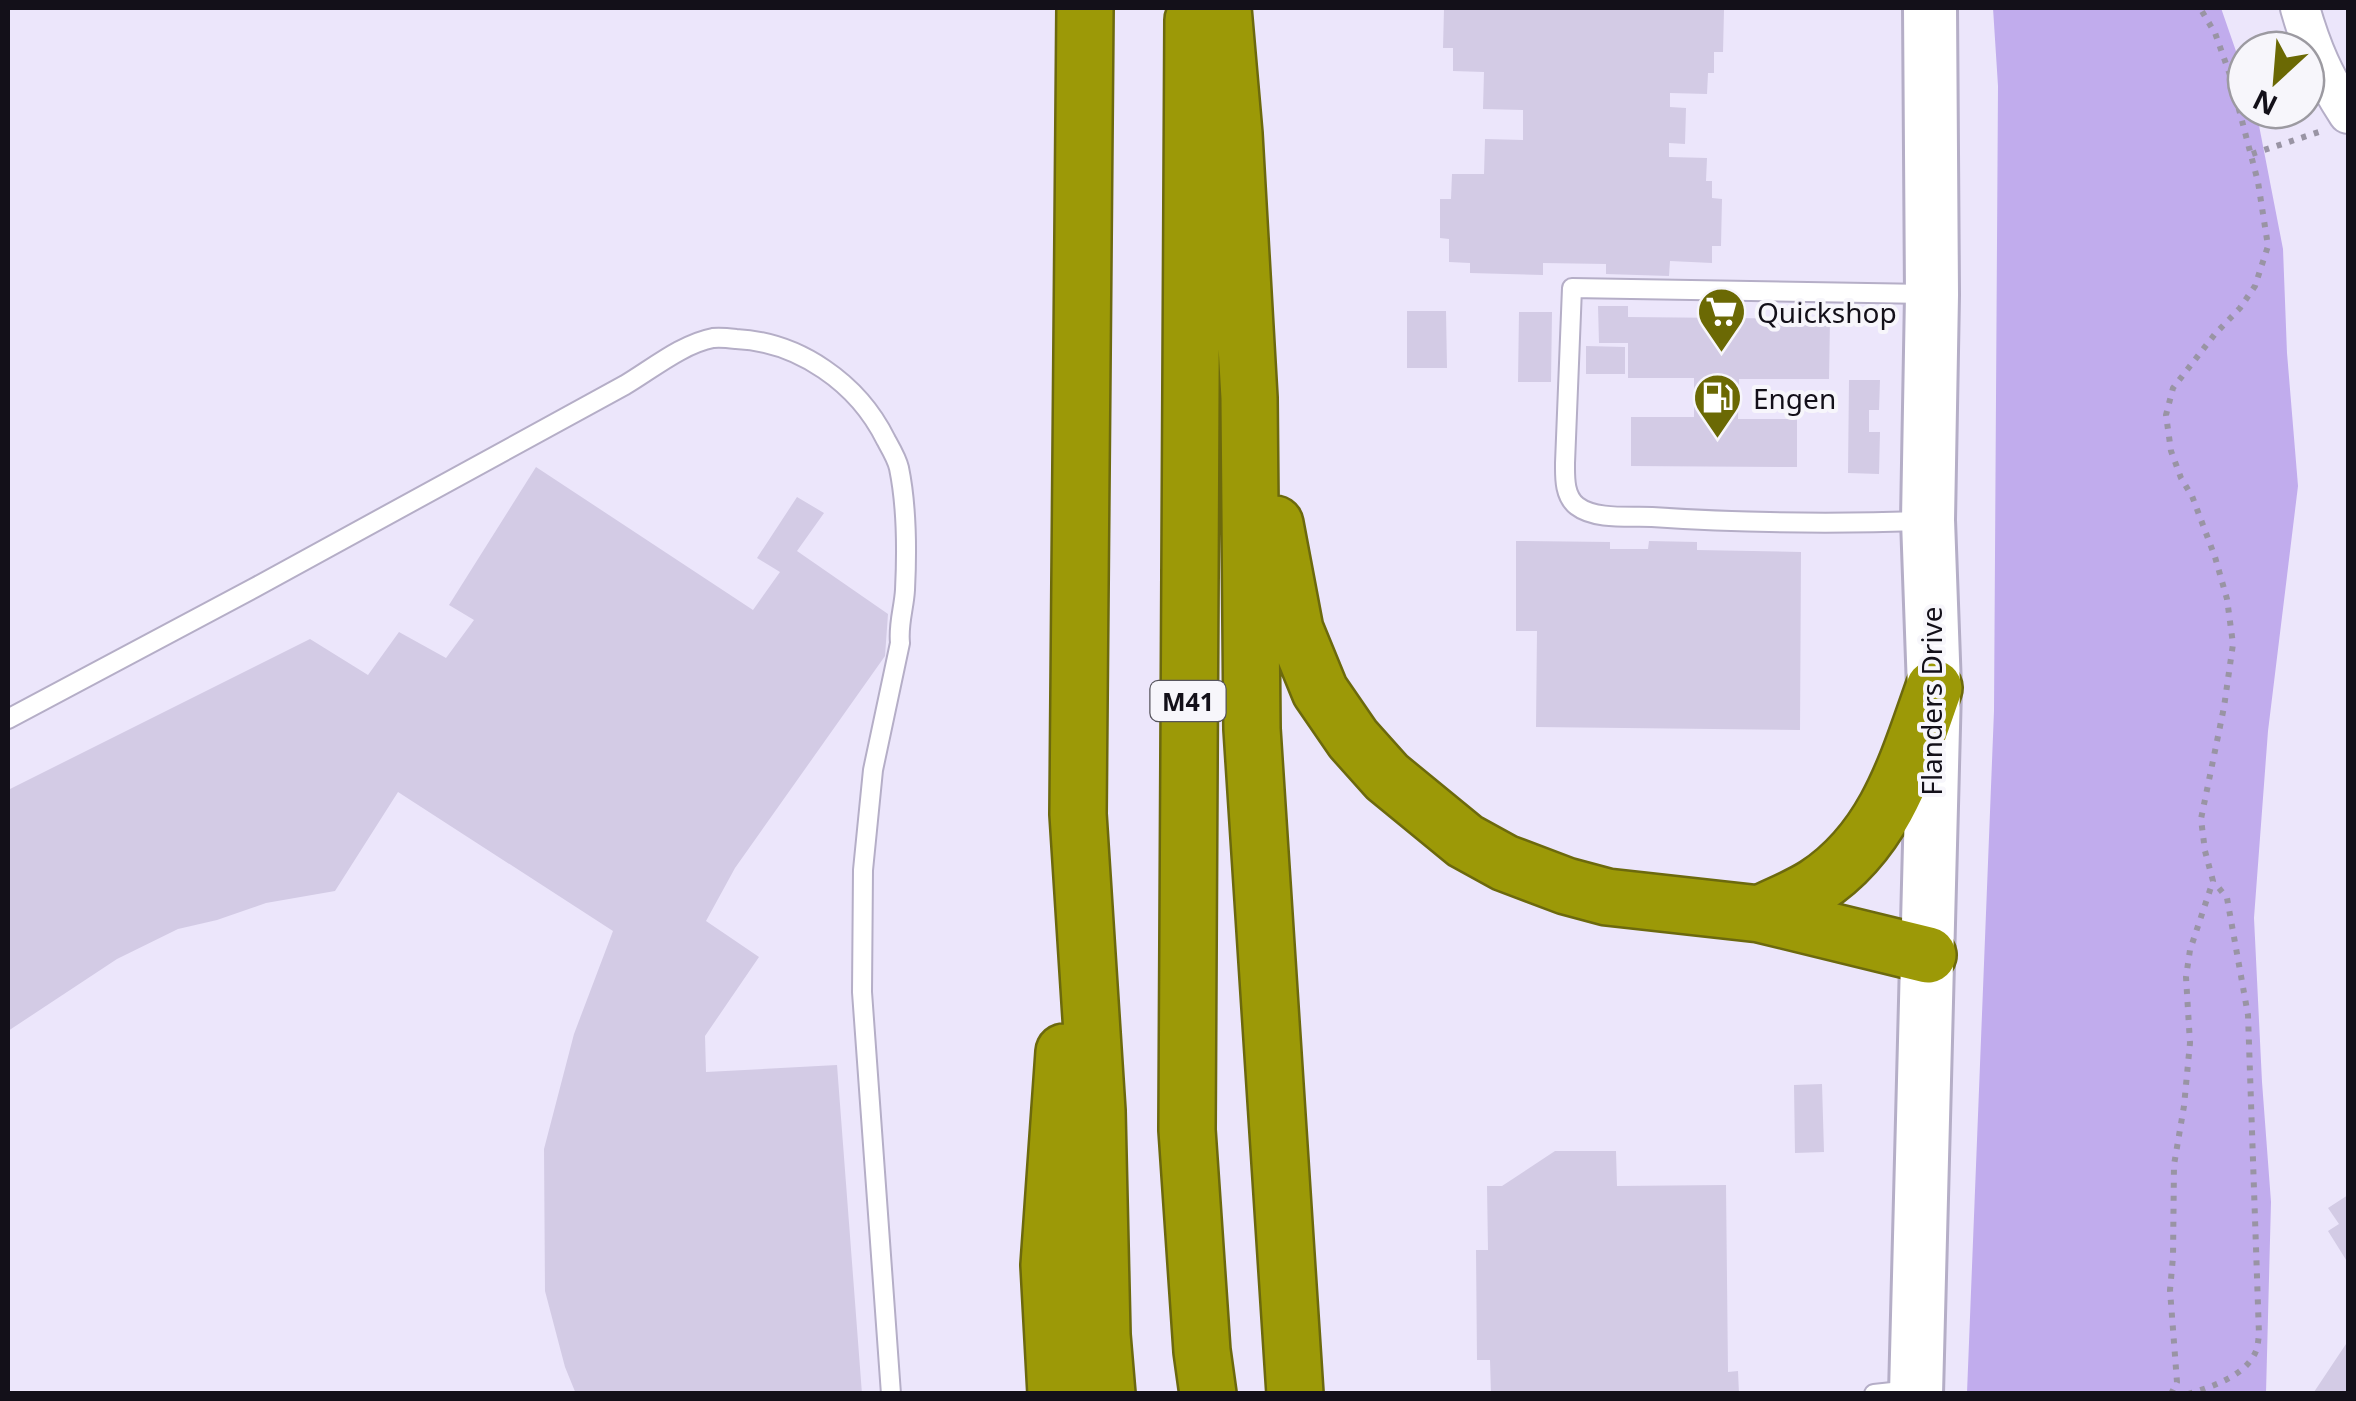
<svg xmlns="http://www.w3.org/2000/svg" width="2356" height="1401" font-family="'Noto Sans',sans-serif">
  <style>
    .green { fill: #c1aced }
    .building { fill: #d3cbe5 }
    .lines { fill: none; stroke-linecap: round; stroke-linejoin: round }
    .lane-casing { stroke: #b5aec7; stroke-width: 22 }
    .street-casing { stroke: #b5aec7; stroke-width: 42 }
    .secondary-casing { stroke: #b5aec7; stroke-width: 58 }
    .highway-casing { stroke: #6c690d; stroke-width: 60 }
    .path { stroke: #9994a4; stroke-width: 6; stroke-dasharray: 5 8; stroke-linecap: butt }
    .lane { stroke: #fff; stroke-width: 18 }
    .street { stroke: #fff; stroke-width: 38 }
    .secondary { stroke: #fff; stroke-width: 52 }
    .highway { stroke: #9c9907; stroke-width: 55 }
    .labels { text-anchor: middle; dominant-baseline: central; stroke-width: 8; stroke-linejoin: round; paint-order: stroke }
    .shield { fill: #f7f6fb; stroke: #57555d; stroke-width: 2.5 }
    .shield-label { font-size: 25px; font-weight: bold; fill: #131019 }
    .poi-label { font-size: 28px; fill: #131019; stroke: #f7f6fb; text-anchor: start }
    .street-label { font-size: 28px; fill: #131019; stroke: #f7f6fb }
  </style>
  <rect width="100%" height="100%" fill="#ece6fb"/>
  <!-- green -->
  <path class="green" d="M1993,8h228l25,72v30h10l27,139 4,104 11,133 -30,245 -14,187 8,164 9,120 -5,191h-299l27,-682 4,-625z"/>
  <!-- building -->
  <path class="building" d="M1455,8h258v2h11l-1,42h-9v21h-6l-1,21 -37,-1v14l16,1 -1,36 -16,-1v14l38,1 -1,23h6v17l10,1 -1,47h-9v17l-42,-2 -1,15 -63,-2v-10l-63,-1v12l-73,-2v-10l-21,-1v-23l-9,-1v-39h11l1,-25h32l1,-35 38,1v-30l-40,-1 1,-37 -31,-1v-23h-10l1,-39z
    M1598,306h30v11l202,2 -1,60h-90l-1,40h59v48l-166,-1v-49h63v-39h-66v-35h-29z
    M1407,311h39l1,57h-40z
    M1519,312h33l-1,70h-33z
    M1586,346l39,1v27h-39z
    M1849,380h31l-1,30h-10v22h11l-1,42 -31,-1z
    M536,467l217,143 27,-38 -23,-14 40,-61 27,16 -27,38 91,63 -3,42 -150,212 -29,53 53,36 -54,79 1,36 131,-7 25,329h-286l-11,-27 -20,-76 -1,-142 30,-115 39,-103 -215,-139 -63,99 -69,12 -49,17 -39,9 -61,30 -109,72v-241l302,-151 58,36 31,-43 47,26 28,-38 -25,-15z
    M1516,541l94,1v7h38l1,-8 48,1v8l104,2 -1,178 -264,-3 1,-96h-21z
    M1822,1084l2,68 -29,1 -1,-68z
    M1555,1151h61l1,35 109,-1 2,187 10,-1 1,23h-248l-1,-34h-13l-1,-110h12l-1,-64h15z
    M2348,1195v68l-20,-32 11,-7 -11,-16z
    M2348,1341v53h-32l-2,-2z"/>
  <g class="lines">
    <defs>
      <path id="lane" d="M1922,521c-90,3 -180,2 -270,-4 -22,-1 -57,3 -75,-11 -13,-10 -12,-29 -12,-43l7,-175 355,6
        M8,719l246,-131 371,-203c27,-16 57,-41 88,-47 7,-1 15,0 23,1 63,3 122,44 150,101 5,9 11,19 13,28 8,39 8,82 6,122 -1,18 -7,34 -5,53l-27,127 -10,100 -1,122 29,402
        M1874,1394l37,-4"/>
      <path id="street" d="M2300,8c12,42 24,69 48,106"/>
      <path id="secondary" d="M1916,1394l18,-706 -6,-168 4,-225 -2,-287"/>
      <path id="highway" d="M1085,8l-7,806 19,297 5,224 5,59
        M1223,8l11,126 15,264 3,331 43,665
        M1193,20l-6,1110 15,221 6,43
        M1275,524l20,106 25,61 33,48 34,38 78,64 40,22 61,23 41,11 153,17 168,41
        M1760,914c18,-9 39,-17 56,-28 70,-46 91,-122 118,-198
        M1056,1394l-7,-129 15,-213"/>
    </defs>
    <!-- lane casing -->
    <use href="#lane" class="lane-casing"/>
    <!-- street casing -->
    <use href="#street" class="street-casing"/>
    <!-- secondary casing -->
    <use href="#secondary" class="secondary-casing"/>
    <!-- highway casing -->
    <use href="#highway" class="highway-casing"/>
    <!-- path -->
    <path class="path" d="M2252,154l67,-22
      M2171,1394l6,-12 -7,-92 3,-33 1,-92 10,-59 6,-63 -4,-66 4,-27 23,-69 -8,-30 -4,-32 23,-112 9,-63 -6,-45 -12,-42 -23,-61 -11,-18 -10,-27 -5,-36 7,-27 42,-54 25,-26 15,-22 13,-40 -10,-64 -28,-107 -15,-42 -15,-25
      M2188,1394c23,-7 58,-18 68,-43 2,-5 2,-10 3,-16l-11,-320 -21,-117 -13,-16"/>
    <!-- lane -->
    <use href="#lane" class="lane"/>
    <!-- street -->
    <use href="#street" class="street"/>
    <!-- secondary -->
    <use href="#secondary" class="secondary"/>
    <!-- highway -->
    <use href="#highway" class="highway"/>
  </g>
  <!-- icons -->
  <defs>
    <symbol id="supermarket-pin" viewBox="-11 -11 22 30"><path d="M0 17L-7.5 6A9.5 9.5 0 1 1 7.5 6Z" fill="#6b6904" stroke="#f7f6fb"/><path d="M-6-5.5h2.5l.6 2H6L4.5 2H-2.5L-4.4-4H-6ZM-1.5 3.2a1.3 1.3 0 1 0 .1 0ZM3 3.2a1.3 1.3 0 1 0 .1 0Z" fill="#fff"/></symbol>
    <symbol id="fuel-pin" viewBox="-11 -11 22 30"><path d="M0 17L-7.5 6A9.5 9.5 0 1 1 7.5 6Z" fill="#6b6904" stroke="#f7f6fb"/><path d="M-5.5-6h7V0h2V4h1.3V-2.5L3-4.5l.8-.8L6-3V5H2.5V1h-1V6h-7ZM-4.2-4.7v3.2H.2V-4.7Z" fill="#fff"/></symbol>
  </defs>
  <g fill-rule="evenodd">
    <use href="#supermarket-pin" x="1694" y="284" width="55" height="75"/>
    <use href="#fuel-pin" x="1690" y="370" width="55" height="75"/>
  </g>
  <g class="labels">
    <!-- shield labels -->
    <rect class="shield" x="1150.5" y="681" width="75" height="40" rx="8"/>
    <g class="shield-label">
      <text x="1188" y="701">M41</text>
    </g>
    <!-- poi labels -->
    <g class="poi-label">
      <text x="1757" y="312">Quickshop</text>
      <text x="1753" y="398">Engen</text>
    </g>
    <!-- street labels -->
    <g class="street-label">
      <text transform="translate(1931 701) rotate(-90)">Flanders Drive</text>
    </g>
  </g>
  <!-- border -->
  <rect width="2356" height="1401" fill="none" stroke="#131019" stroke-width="20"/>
  <!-- north arrow -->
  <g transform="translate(2276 80) rotate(206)"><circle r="48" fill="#f7f6fb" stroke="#9c9aa1" stroke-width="2.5"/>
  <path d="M0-8L18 38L0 25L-18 38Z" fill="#6b6904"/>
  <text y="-15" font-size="28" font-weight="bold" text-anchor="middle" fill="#131019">N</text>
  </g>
</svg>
